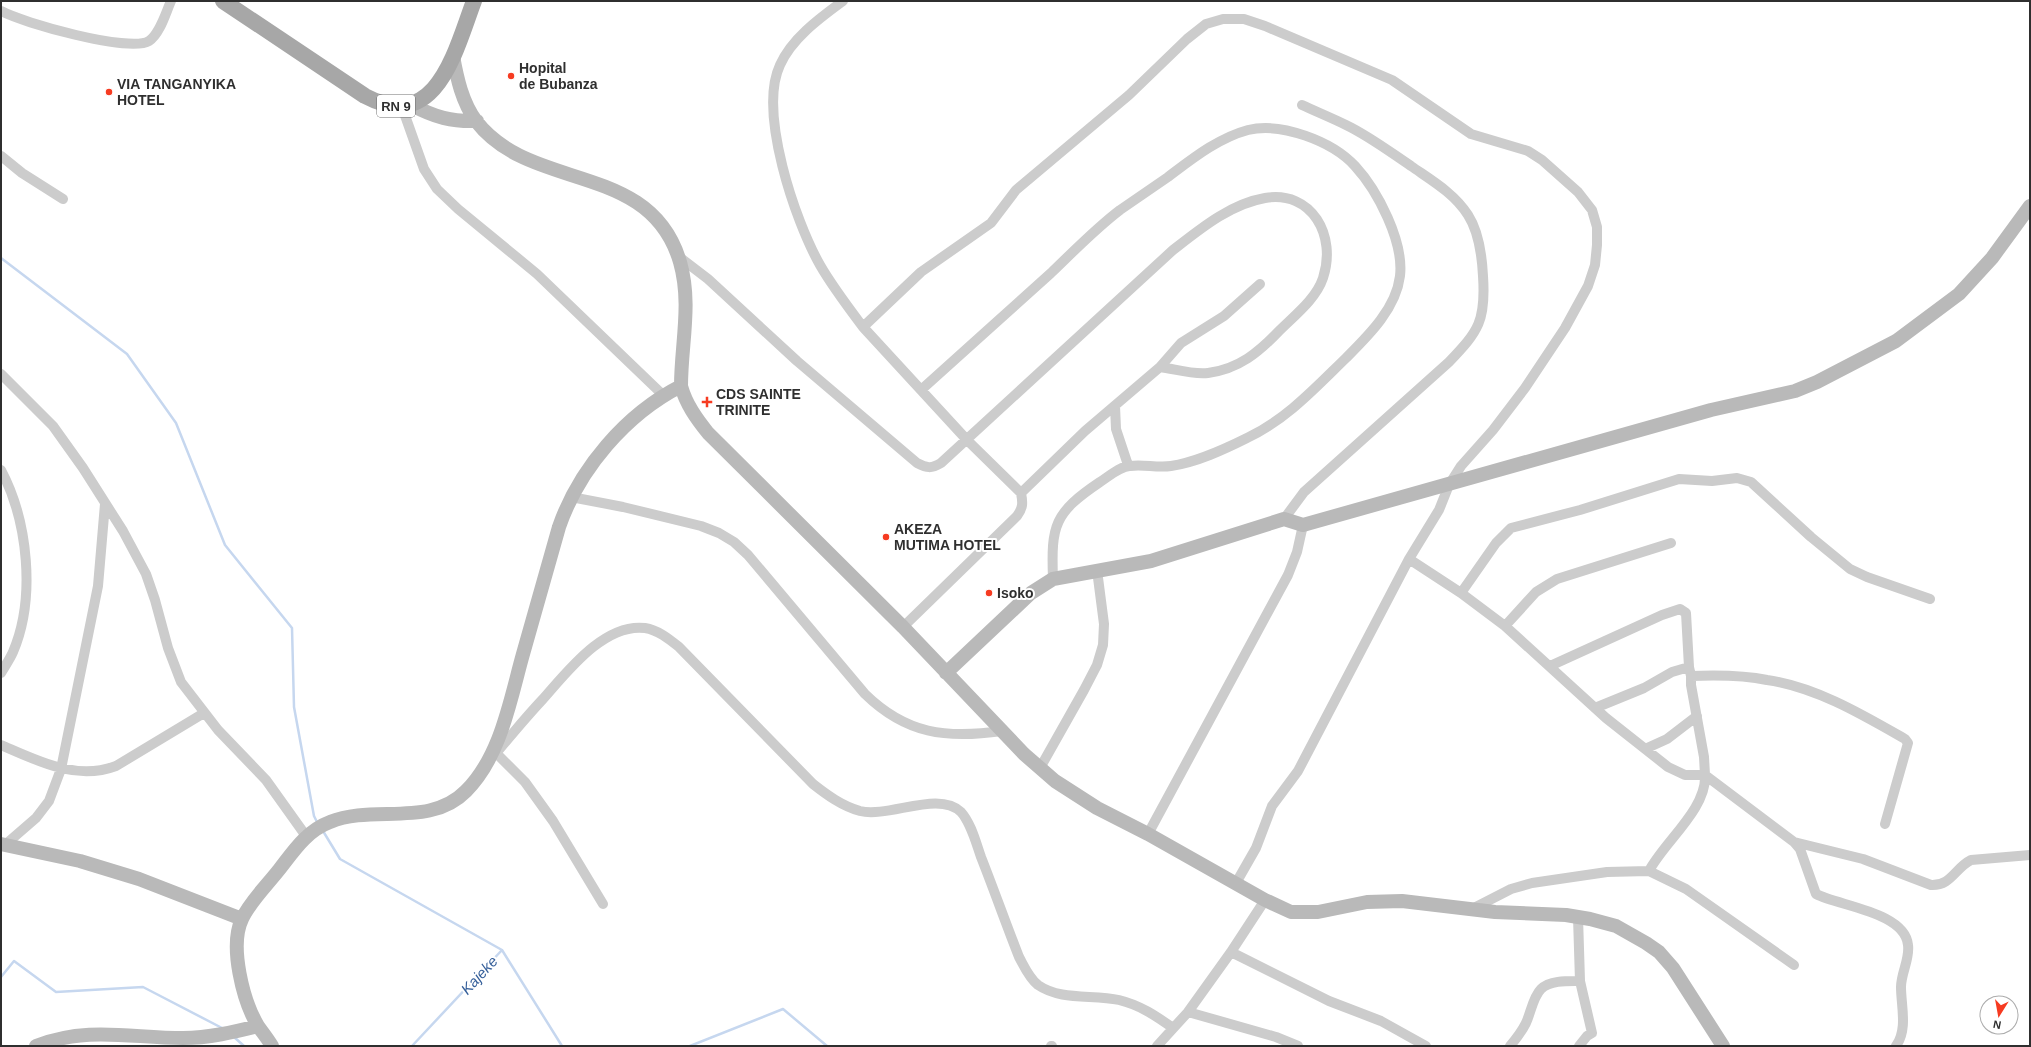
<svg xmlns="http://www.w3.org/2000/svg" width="2031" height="1047" font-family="Arial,sans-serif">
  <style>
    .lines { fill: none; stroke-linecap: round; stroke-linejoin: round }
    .stream { stroke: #c6d7ef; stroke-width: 2.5 }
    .street { stroke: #ccc; stroke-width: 10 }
    .secondary { stroke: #b9b9b9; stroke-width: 14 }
    .primary { stroke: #a7a7a7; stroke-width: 16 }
    .poi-dot { fill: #f63b21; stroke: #fff; stroke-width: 1.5 }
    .labels { text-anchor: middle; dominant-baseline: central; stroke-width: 4; stroke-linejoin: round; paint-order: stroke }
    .shield { fill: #fff; stroke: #6d6d6d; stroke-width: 1 }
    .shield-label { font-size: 13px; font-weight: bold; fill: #2f2f2f }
    .poi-label { font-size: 14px; font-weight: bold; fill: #2f2f2f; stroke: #fff; text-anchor: start }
    .water-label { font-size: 15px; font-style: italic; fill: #355f9a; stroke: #fff }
  </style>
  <rect width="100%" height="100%" fill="#fff"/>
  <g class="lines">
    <!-- stream -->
    <path class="stream" d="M1,258l126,96 49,69 49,122 67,83 2,79 20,109 4,8
      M323,831l17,28 162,91
      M1,977l13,-16 42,31 87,-5 79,41
      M234,1037l10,9
      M412,1046l90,-96 60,96
      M690,1046l93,-37 44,37"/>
    <!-- street -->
    <path class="street" d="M843,1c-23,17 -51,37 -63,64 -22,47 15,156 40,200 12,21 28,42 43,62
      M1,11c22,12 129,42 148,30 11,-7 17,-29 22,-40
      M402,107l22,62 13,20 21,20 79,65 126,121
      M1,156l21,17 41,26
      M678,256l30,23 89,82 120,102c10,5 14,6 24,0l232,-213c27,-21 57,-46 92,-52 47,-8 72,38 58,80 -7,21 -28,37 -44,53 -20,21 -40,38 -71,42 -15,2 -33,-4 -48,-6l21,-24 43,-27 36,-32
      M1,374l52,52 30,42 40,63 23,43 9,26 13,48 13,34 37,48 48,50 40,56
      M921,390c43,-39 87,-78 130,-117 22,-21 44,-44 69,-63 16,-11 32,-22 48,-33 24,-18 50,-39 80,-47 33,-8 84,11 107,36 23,25 49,76 45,110 -4,33 -32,60 -54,82 -30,29 -60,62 -99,80 -24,12 -50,24 -76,28 -14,2 -28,-2 -41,0 -10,0 -22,11 -30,16 -46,31 -49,43 -47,97
      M1115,406l1,23 12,36
      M1,470c27,51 35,128 12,182 -3,7 -8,14 -12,21
      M1021,493l64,-62 75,-64
      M571,497l52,10 78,19 18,7 15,9 14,13 117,139c41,40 81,45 137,37
      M1284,519l20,-27 145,-130c30,-31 37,-42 34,-86 -1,-20 -4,-44 -15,-61 -14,-22 -37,-35 -57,-49 -21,-14 -42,-30 -65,-41 -14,-7 -29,-13 -44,-20
      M1409,559l52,34 44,33 101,92 62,49 17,8h20c2,34 -41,67 -56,96
      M1461,593l35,-50 15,-15 69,-18 99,-31 33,2 25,-3 14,4 60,55 39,32 17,8 63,22
      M1505,626l31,-34 21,-13 114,-36
      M903,627l114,-111c6,-8 6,-13 4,-23l-54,-53 -104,-113 58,-55 70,-49 25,-33 113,-95 58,-56 19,-15 17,-5h21l21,7 127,54 79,54 57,17 14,9 36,32 14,18 5,17v18l-2,20 -7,21 -23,42 -40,60 -32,42 -32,36 -12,19 -10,25 -30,49 -111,212 -26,35 -16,42 -20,35
      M1550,666l112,-51 18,-6 6,4 3,54
      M1691,676v9l13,72 1,18 89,67 6,7 16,45c23,12 89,18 92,51 2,14 -7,28 -7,42 0,19 7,42 -5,59
      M1595,708l49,-20 28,-16 17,-5 2,9c25,-1 52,-1 76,4 49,7 96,35 138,59l3,4 -23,81
      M1,745c37,16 75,36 115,21l88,-53
      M1645,749l22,-10 30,-23
      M493,750l32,32 28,39 50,83
      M497,752c15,-18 30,-36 46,-53 24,-27 61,-76 102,-71 13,2 24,11 34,19l134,137c14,11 29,22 47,27 29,7 79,-21 101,1 10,11 15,31 20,45 13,33 25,67 38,100 5,9 10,21 19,28 23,16 55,9 81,15 21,5 37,16 54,28
      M1040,768l44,-78 13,-25 6,-20 1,-21 -7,-54
      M1148,834l140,-259 9,-23 6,-27
      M1794,842l69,17 68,26c20,1 24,-17 40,-25l59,-5
      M6,844l30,-26 13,-17 12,-32 37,-183 7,-82
      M1472,909l39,-20 21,-6 75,-11 42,-1 37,18 108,76
      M1578,917l2,64 12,52 -5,3 -8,10
      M1231,952l98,49 52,20 45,25
      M1188,1012l88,25 22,9
      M1051,1046h1
      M1157,1046l31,-34 43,-60 34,-52
      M1510,1046c6,-7 12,-15 16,-23 5,-11 7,-26 15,-34 9,-9 28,-8 39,-8"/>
    <!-- secondary -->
    <path class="secondary" d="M453,56c4,22 9,46 23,65 55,72 174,39 204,141 12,42 1,82 1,124 5,18 15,32 27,47l195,194 121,127 31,27 42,27 51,26 117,66 26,12h27l49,-10 35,-1 93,11 71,3 24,4 26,7 30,17 13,9 14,16 50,78
      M412,105c22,12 40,17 65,16
      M946,673l85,-80 22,-14 98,-18 133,-42 19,6 408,-115 84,-19 22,-9 79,-41 63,-47 33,-36 38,-52
      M1,844l79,17 59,18 103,40
      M36,1046c52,-20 94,-8 147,-8 26,0 51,-6 75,-12
      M272,1046c-4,-7 -9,-13 -14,-20 -15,-25 -29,-80 -16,-107 7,-16 25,-34 36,-48 15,-19 28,-40 52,-49 43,-18 100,6 136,-31 35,-35 44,-91 57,-137 12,-43 24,-85 36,-127 20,-58 67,-113 122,-141"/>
    <!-- primary -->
    <path class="primary" d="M223,1l142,95c72,38 90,-45 109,-95"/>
  </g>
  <!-- markers -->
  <g class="poi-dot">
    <circle cx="511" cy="76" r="4"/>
    <circle cx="109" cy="92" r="4"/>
    <path d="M705 396h4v4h4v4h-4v4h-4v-4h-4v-4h4z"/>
    <circle cx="886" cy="537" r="4"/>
    <circle cx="989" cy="593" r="4"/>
  </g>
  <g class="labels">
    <!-- shield labels -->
    <rect class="shield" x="377" y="95" width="38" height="22" rx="3"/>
    <g class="shield-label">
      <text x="396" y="106">RN 9</text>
    </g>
    <!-- poi labels -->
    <g class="poi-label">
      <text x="519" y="68">Hopital<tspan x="519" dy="16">de Bubanza</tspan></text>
      <text x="117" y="84">VIA TANGANYIKA<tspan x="117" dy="16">HOTEL</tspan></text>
      <text x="716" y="394">CDS SAINTE<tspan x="716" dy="16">TRINITE</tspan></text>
      <text x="894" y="529">AKEZA<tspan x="894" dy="16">MUTIMA HOTEL</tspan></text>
      <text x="997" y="593">Isoko</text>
    </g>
    <!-- water labels -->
    <g class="water-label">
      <text transform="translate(479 975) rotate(-47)">Kajeke</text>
    </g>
  </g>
  <!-- border -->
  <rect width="2031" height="1047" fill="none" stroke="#2f2f2f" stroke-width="4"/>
  <!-- north arrow -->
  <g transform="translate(1999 1015) rotate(191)"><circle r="19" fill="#ffffff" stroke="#acacac"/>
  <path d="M0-3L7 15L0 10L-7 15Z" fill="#f63b21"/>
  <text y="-6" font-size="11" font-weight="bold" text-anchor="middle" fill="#2f2f2f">N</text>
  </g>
</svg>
